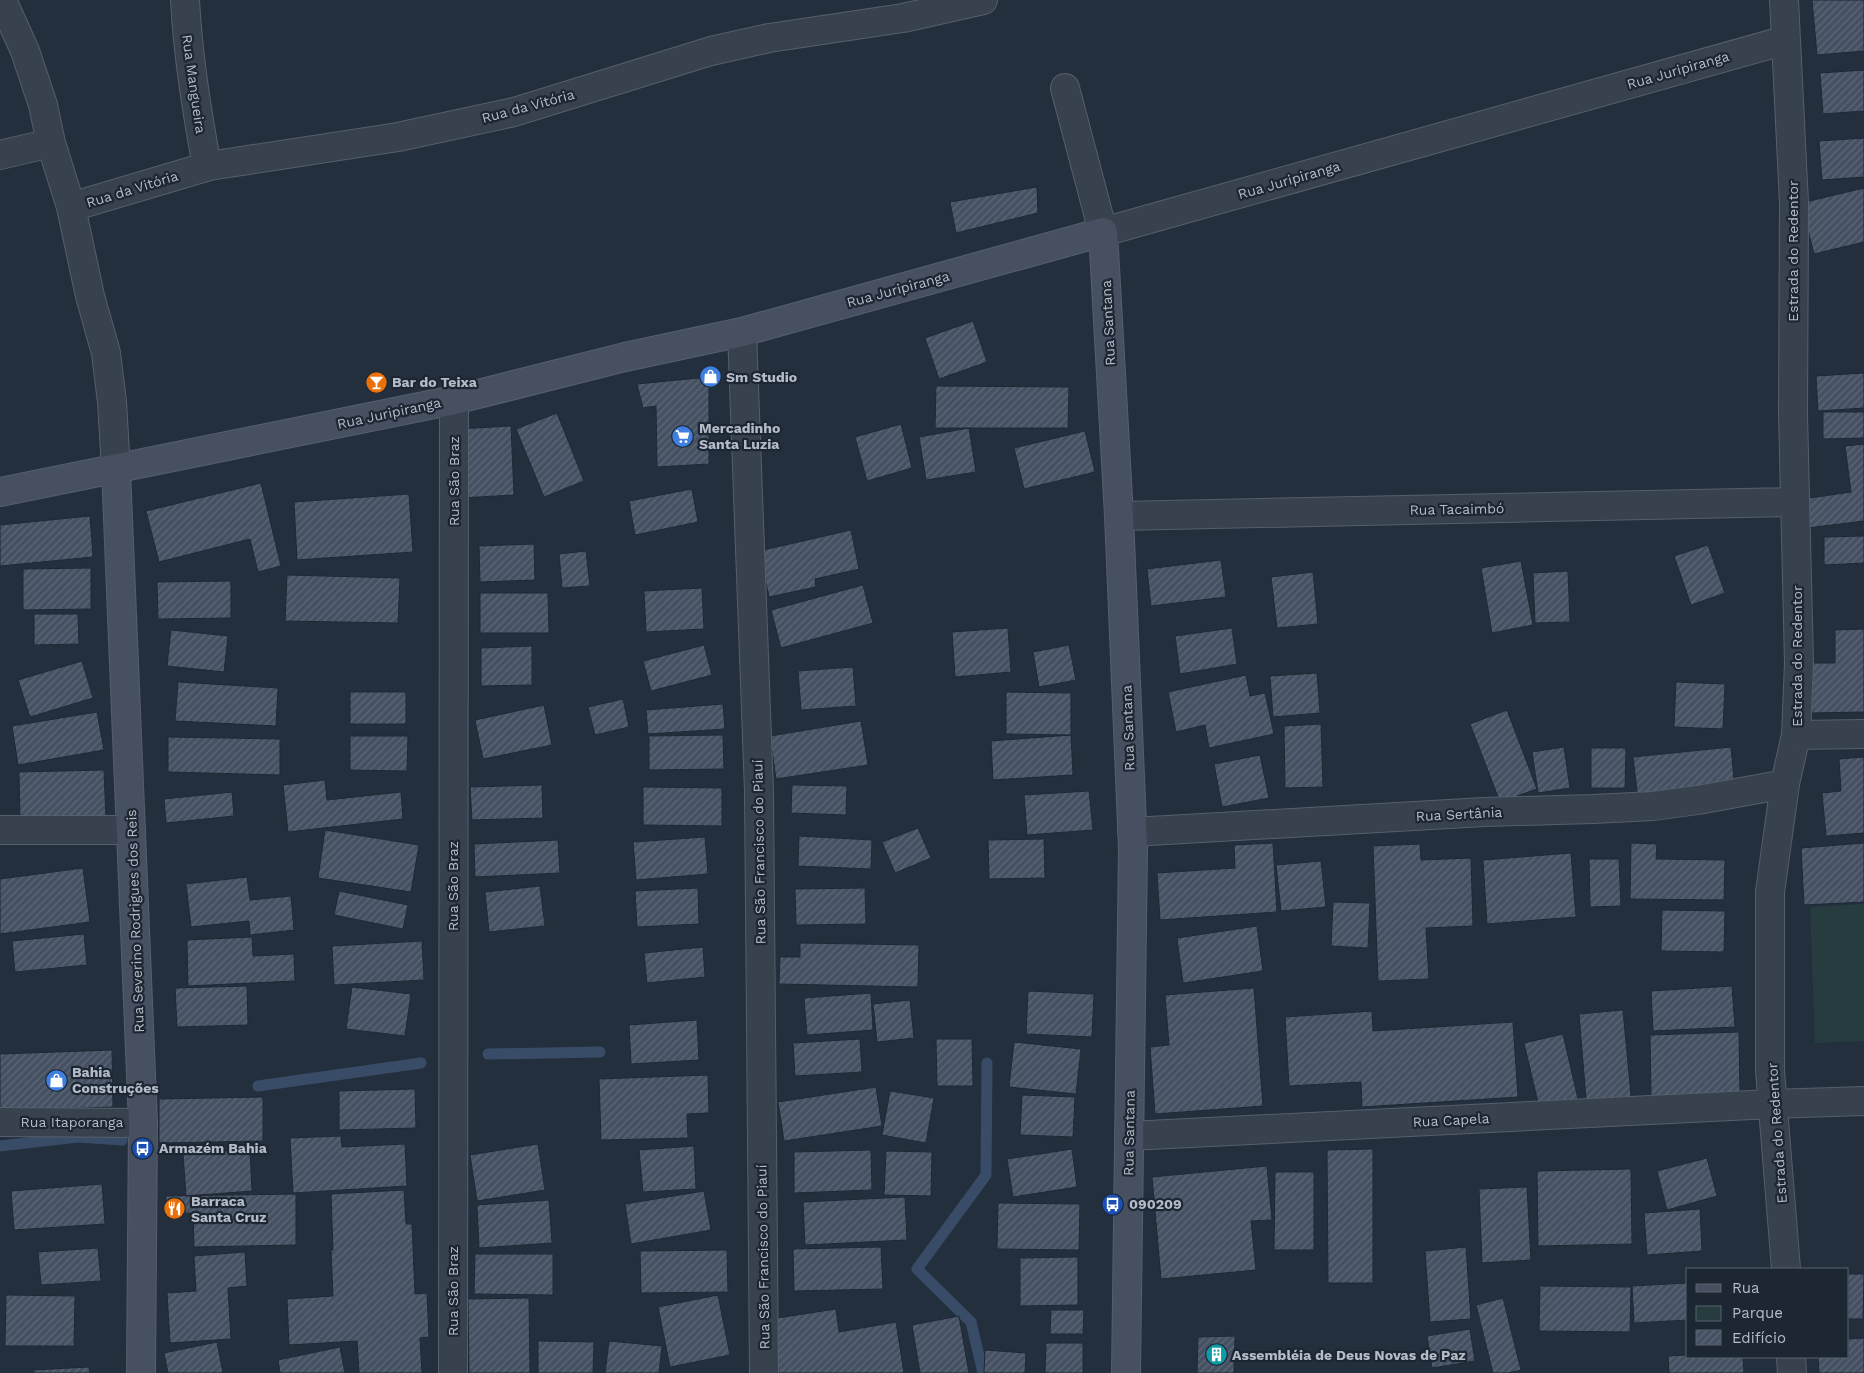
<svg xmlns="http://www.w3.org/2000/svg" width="1864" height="1373" font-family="'Work Sans',sans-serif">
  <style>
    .green { fill: #263c3f }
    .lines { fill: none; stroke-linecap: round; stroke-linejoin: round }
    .stream { stroke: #394c67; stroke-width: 11 }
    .building { fill: url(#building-hatch); stroke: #1f2835 }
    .street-casing { stroke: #565f6c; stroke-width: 30 }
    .secondary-casing { stroke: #565f6c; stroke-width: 30 }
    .street { stroke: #38414e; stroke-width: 28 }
    .secondary { stroke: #465061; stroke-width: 28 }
    .labels { text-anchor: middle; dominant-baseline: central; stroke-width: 4.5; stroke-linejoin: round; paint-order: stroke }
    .street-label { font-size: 14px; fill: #b4bcc9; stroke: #1d2633 }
    .poi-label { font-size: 14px; font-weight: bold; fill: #b4bcc9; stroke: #1d2633; text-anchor: start }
  </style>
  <defs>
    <pattern id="building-hatch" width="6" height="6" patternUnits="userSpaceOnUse" patternTransform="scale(1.25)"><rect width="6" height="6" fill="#455162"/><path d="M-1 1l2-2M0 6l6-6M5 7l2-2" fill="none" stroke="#5d6877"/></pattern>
  </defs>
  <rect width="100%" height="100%" fill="#242f3e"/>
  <!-- green -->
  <path class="green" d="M1864,904v137l-49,2 -5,-136z"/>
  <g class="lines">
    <!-- stream -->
    <path class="stream" d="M488,1054l112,-2
      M258,1086l163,-23
      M0,1146l78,-9 44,3
      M983,1373l-12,-51 -54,-53 69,-94 1,-112"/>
  </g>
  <!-- building -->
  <path class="building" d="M1812,0h52v51l-47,4z
    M1864,70v41l-41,3 -3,-41z
    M1864,138v39l-42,3 -3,-39z
    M1037,187l1,26 -82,20 -6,-31z
    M1864,188v54l-50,12 -13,-51z
    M973,321l14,41 -48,17 -14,-41z
    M1864,373v35l-46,3 -2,-35z
    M709,377v87l-52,3 -1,-61 -13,2 -6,-24z
    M936,386l133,1 -1,41h-133z
    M1823,412h41v26l-41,1z
    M557,413l27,68 -40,16 -28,-68z
    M901,424l11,44 -45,13 -12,-44z
    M511,426l3,69 -53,3 -3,-69z
    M969,428l7,44 -50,8 -7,-43z
    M1085,431l10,41 -71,17 -10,-41z
    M1864,444v77l-57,7 -4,-29 48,-7 -6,-46z
    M261,483l20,83 -23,6 -8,-33 -91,23 -13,-51z
    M692,489l6,33 -63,13 -6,-34z
    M409,494l4,58 -116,8 -3,-58z
    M90,516l3,41 -93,9v-41z
    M851,530l8,39 -44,10 1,8 -47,10 -10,-46z
    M1864,536v27l-40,2v-28z
    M534,544l1,36 -55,2 -1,-36z
    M1708,545l17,48 -34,12 -17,-49z
    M586,551l4,35 -28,2 -3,-34z
    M1221,560l5,37 -75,9 -4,-37z
    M1521,561l12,64 -41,8 -11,-65z
    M91,568v41l-68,1v-41z
    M1568,571l2,51 -35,1 -2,-50z
    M1313,572l5,52 -41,4 -6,-51z
    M287,575l113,3 -2,45 -113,-2z
    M231,581v37l-73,1 -1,-37z
    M863,585l10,38 -92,25 -10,-38z
    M702,588l2,41 -58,3 -2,-41z
    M480,593h68l1,40h-69z
    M34,614h44l1,30 -45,1z
    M1008,628l3,44 -56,5 -3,-45z
    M1232,628l5,36 -57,10 -5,-38z
    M1864,629v83l-54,1 -1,-50h26v-33z
    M171,630l57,6 -4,36 -57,-6z
    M704,645l8,30 -61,16 -8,-30z
    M1069,645l7,35 -37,7 -6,-35z
    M532,646v39l-51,1v-38z
    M82,661l11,37 -63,19 -12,-37z
    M853,667l3,39 -55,4 -3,-39z
    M1317,673l3,40 -47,4 -3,-41z
    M1246,675l4,21 15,-3 9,41 -65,14 -4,-23 -29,7 -8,-40z
    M178,682l100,6 -2,38 -101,-5z
    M1676,682l49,2 -2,45 -49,-2z
    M350,692h56v32h-56z
    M1006,692l65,1v42l-65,-1z
    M623,699l6,28 -34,8 -7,-28z
    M723,704l2,25 -77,5 -2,-24z
    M544,705l8,40 -69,14 -8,-39z
    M1507,710l30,79 -37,13 -30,-78z
    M97,712l7,38 -86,15 -6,-39z
    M861,721l7,44 -92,14 -6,-43z
    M1321,724l2,63 -38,1 -1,-62z
    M723,735l1,34 -75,1v-34z
    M1071,735l2,40 -80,5 -2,-39z
    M350,736h58l-1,35 -57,-1z
    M168,737l112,2v36l-112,-3z
    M1564,747l6,41 -32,5 -6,-41z
    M1731,747l4,43 -97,10 -5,-43z
    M1591,748h35l-1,40h-34z
    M1260,755l9,43 -47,9 -8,-43z
    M1864,757v76l-38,3 -4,-43 19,-2 -2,-32z
    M104,770l2,48 -86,2 -1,-48z
    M325,780l2,20 74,-8 2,27 -115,13 -5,-47z
    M542,785l1,33 -71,2 -2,-33z
    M792,785l55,1 -1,29 -55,-2z
    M643,787l79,1v38l-79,-1z
    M1089,791l4,39 -66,5 -3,-40z
    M232,792l2,24 -68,7 -2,-24z
    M918,828l13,30 -36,15 -13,-31z
    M325,830l94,15 -8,47 -93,-14z
    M799,836l73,4 -1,29 -73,-3z
    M705,837l3,37 -72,6 -3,-38z
    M1044,839l1,39 -56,1 -1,-39z
    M558,840l2,33 -85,4 -1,-33z
    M1273,843l4,69 -117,8 -3,-47 78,-5 -1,-23z
    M1631,843l26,1 -1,15 69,1 -1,40 -94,-1z
    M1864,843v59l-60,3 -3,-57z
    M1420,844l1,16 50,-2 2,68 -47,2 3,51 -51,2 -5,-135z
    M1571,853l5,64 -89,7 -4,-64z
    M1589,859h30l2,47 -31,1z
    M1321,861l5,46 -45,4 -5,-46z
    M83,868l7,54 -90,12v-55z
    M247,877l3,23 41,-4 3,34 -44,5 -1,-14 -58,6 -5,-43z
    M540,886l5,40 -56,6 -4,-40z
    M698,888l1,36 -62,3 -2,-36z
    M865,888l1,36 -70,1 -1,-36z
    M339,891l69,14 -5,24 -69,-14z
    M1333,902l37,1 -2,45 -37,-2z
    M1662,910l63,1 -1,41 -63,-1z
    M1257,926l6,45 -80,12 -6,-45z
    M84,934l3,31 -72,7 -3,-31z
    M252,937l1,19 41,-2 1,27 -107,5 -1,-46z
    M422,941l2,39 -90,5 -2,-39z
    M800,943l119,2 -1,42 -139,-3 1,-27h20z
    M703,947l2,30 -58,6 -3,-30z
    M247,986l1,39 -71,2 -2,-39z
    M1732,986l3,41 -82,4 -2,-40z
    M352,987l59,7 -6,42 -59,-7z
    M1254,988l9,118 -108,8 -5,-67 19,-2 -4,-50z
    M1028,991l66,3 -2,43 -66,-3z
    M871,993l2,37 -66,5 -3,-37z
    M910,1000l4,38 -37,4 -4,-38z
    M1623,1010l9,96 -45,5 -8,-97z
    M1372,1011l1,20 140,-9 5,75 -156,10 -1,-25 -72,4 -4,-69z
    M697,1020l2,40 -68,4 -2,-39z
    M1739,1032l1,62 -89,2 -1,-61z
    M1563,1034l15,65 -39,8 -15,-64z
    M860,1039l2,33 -67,4 -2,-33z
    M936,1039h36l1,47h-36z
    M1014,1042l67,7 -5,45 -67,-7z
    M112,1050l1,57 -113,4v-57z
    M708,1075l1,38 -22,1 1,24 -87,2 -2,-61z
    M876,1087l6,39 -98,15 -6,-39z
    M415,1089l1,39 -77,2v-39z
    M890,1091l44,7 -8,45 -44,-8z
    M1022,1095l53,2 -2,40 -53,-2z
    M263,1097v44l-104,2v-44z
    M341,1136l1,11 63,-3 2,42 -114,7 -3,-55z
    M538,1144l7,46 -68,11 -7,-46z
    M694,1146l2,43 -53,3 -4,-42z
    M250,1149l2,42 -66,5 -3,-42z
    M1072,1149l5,38 -64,10 -6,-38z
    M1373,1149v134h-45l-1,-133z
    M871,1150l1,40 -78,3v-41z
    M886,1151l46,1 -1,44 -47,-1z
    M1707,1158l10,38 -50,14 -10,-39z
    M1267,1166l5,54 -21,1 5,49 -95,9 -9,-102z
    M1631,1169l1,75 -94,2 -1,-75z
    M1275,1172h39v78h-40z
    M102,1184l3,40 -91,6 -3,-39z
    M1527,1187l4,73 -49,3 -3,-74z
    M404,1190l2,34h6l3,70 12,-1 2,44 -9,1 2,35h-63l-2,-32 -68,4 -2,-46 46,-3 -2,-46h2l-2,-56z
    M704,1191l7,39 -80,14 -6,-40z
    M296,1194v51l-102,2 -1,-34 -27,1v-18z
    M905,1197l2,43 -102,5 -2,-43z
    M549,1200l3,43 -73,5 -2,-43z
    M998,1203l82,1 -1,46 -82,-1z
    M1700,1209l2,42 -55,4 -3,-42z
    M881,1247l2,42 -89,2 -1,-42z
    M1466,1247l5,72 -41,3 -5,-71z
    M98,1248l3,33 -60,4 -3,-33z
    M727,1250l1,42 -87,1 -1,-42z
    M245,1252l2,34 -19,2 3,51 -61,4 -3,-50 29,-2 -2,-35z
    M475,1254h78v41l-79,-1z
    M1078,1257v48l-58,1v-48z
    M1848,1274h16l-1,45h-15z
    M1688,1283v37l-54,3 -2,-37z
    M1540,1286l91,1 -1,45 -91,-1z
    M6,1295l69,1 -1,50h-69z
    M718,1295l12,60 -60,12 -12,-60z
    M529,1298l1,75h-61l-1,-74z
    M1503,1298l18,72 -13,3h-15l-17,-68z
    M836,1309l3,23 57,-10 8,51h-125l-8,-54z
    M1051,1310h33l-1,24h-33z
    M959,1316l10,57h-49l-8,-48z
    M1470,1329l5,32 -43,7 -5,-32z
    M1235,1336l-1,37h-37l1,-36z
    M1864,1338v35h-45l-1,-16h30v-18z
    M538,1341l56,1 -1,31h-55z
    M609,1341l53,5 -3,27h-54z
    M217,1342l6,31h-55l-4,-20z
    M1046,1343h37v30h-38z
    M340,1347l5,26h-65l-2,-13z
    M985,1350l41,3 -1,20h-41z
    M1688,1355v2h55l1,16h-75l-1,-17z
    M89,1367l1,6h-56l-1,-3z"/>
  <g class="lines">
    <defs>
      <path id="street" d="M2,0l23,51 18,54 8,38 20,64 19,89 16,57 6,49 4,68
        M185,0c3,57 12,111 22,167
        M1784,0l10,203 -1,211 6,249 -3,72 -11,49 -15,108v179l16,198
        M1065,88l38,144 683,-192
        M0,155l51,-12
        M71,207l138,-41 189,-29 116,-25 197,-61 58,-13 134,-20 80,-18
        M742,332l17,460 5,581
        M1119,516l676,-14
        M1796,735l68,-1
        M0,830h131
        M1132,832l352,-20 109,-3 60,-3 45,-6 87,-16
        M0,1122l143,1
        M1129,1136l643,-32 92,-3
        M1791,1357l1,16
        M453,1373l1,-973"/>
      <path id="secondary" d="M116,470l27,653 -2,250
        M0,492l454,-92 171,-43 117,-25 361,-100 16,284 14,332 -7,525"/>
    </defs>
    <!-- street casing -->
    <use href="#street" class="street-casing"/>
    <!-- secondary casing -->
    <use href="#secondary" class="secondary-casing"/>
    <!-- street -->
    <use href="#street" class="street"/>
    <!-- secondary -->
    <use href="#secondary" class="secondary"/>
  </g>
  <!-- icons -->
  <defs>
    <symbol id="shop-disc" viewBox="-11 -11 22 22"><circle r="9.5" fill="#3f7fe0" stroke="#1d2633"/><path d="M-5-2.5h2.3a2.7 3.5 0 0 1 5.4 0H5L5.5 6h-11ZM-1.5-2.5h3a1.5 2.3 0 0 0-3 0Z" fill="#fff"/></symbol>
    <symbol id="bar-disc" viewBox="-11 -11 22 22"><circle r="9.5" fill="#e8710a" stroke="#1d2633"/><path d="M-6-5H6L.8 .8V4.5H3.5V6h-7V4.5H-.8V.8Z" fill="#fff"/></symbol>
    <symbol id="supermarket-disc" viewBox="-11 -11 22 22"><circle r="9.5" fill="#3f7fe0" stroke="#1d2633"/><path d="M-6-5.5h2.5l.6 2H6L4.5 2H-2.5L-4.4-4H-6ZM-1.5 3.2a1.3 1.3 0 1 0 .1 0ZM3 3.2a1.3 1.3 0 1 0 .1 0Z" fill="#fff"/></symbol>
    <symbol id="bus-disc" viewBox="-11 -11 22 22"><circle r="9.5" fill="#1a4fb4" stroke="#1d2633"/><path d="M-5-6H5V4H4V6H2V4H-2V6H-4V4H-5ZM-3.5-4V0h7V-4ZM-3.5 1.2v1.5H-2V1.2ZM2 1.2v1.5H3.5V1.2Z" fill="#fff"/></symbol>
    <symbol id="restaurant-disc" viewBox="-11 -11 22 22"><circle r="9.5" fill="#e8710a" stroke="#1d2633"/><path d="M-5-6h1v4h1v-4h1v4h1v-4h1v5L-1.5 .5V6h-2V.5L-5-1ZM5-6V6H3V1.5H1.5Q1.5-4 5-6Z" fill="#fff"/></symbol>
    <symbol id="building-disc" viewBox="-11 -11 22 22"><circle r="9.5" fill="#0f9aa8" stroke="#1d2633"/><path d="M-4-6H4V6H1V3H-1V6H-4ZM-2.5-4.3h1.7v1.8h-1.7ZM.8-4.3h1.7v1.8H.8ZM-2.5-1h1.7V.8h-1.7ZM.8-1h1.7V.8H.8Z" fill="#fff"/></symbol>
  </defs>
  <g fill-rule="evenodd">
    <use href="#shop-disc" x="698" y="364" width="25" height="25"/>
    <use href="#bar-disc" x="364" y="370" width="25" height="25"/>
    <use href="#supermarket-disc" x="670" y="424" width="25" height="25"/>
    <use href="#shop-disc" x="44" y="1068" width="25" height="25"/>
    <use href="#bus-disc" x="130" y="1136" width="25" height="25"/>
    <use href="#bus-disc" x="1100" y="1192" width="25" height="25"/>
    <use href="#restaurant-disc" x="162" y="1196" width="25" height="25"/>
    <use href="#building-disc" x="1204" y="1342" width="25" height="25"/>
  </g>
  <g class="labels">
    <!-- street labels -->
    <g class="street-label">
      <text transform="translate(1678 70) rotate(-16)">Rua Juripiranga</text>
      <text transform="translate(194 84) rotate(82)">Rua Mangueira</text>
      <text transform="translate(528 106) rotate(-15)">Rua da Vitória</text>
      <text transform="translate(1289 180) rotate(-16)">Rua Juripiranga</text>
      <text transform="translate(132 189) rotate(-17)">Rua da Vitória</text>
      <text transform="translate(1793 251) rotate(-90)">Estrada do Redentor</text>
      <text transform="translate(898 289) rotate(-15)">Rua Juripiranga</text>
      <text transform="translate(1108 323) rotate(-93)">Rua Santana</text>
      <text transform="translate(389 413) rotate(-12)">Rua Juripiranga</text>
      <text transform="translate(454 481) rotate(-90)">Rua São Braz</text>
      <text transform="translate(1457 509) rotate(-1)">Rua Tacaimbó</text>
      <text transform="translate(1797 656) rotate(-90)">Estrada do Redentor</text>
      <text transform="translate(1128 728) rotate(-92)">Rua Santana</text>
      <text transform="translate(1459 814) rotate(-3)">Rua Sertânia</text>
      <text transform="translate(759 852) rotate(-91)">Rua São Francisco do Piauí</text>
      <text transform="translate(453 886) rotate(-90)">Rua São Braz</text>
      <text transform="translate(135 921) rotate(-92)">Rua Severino Rodrigues dos Reis</text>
      <text transform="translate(1451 1120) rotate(-3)">Rua Capela</text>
      <text x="72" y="1122">Rua Itaporanga</text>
      <text transform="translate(1129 1133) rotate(-89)">Rua Santana</text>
      <text transform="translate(1777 1133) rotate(-94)">Estrada do Redentor</text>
      <text transform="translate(763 1257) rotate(-91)">Rua São Francisco do Piauí</text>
      <text transform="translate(453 1291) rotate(-90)">Rua São Braz</text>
    </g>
    <!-- poi labels -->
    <g class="poi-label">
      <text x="726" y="377">Sm Studio</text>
      <text x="392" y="382">Bar do Teixa</text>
      <text x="699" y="428">Mercadinho<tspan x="699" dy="16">Santa Luzia</tspan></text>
      <text x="72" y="1072">Bahia<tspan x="72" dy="16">Construções</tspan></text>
      <text x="159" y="1148">Armazém Bahia</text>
      <text x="191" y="1201">Barraca<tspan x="191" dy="16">Santa Cruz</tspan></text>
      <text x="1129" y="1204">090209</text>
      <text x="1232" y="1355">Assembléia de Deus Novas de Paz</text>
    </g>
  </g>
  <!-- legend -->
  <rect x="1686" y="1268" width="162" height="90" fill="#1d2633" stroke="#59626f"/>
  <rect x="1696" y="1284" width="25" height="8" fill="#465061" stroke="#59626f"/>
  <text x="1732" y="1293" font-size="15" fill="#b4bcc9">Rua</text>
  <rect x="1696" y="1306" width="25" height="15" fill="#263c3f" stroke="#59626f"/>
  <text x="1732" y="1318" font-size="15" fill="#b4bcc9">Parque</text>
  <rect x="1696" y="1330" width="25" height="15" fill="url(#building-hatch)" stroke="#59626f"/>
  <text x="1732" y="1343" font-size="15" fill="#b4bcc9">Edifício</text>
</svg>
